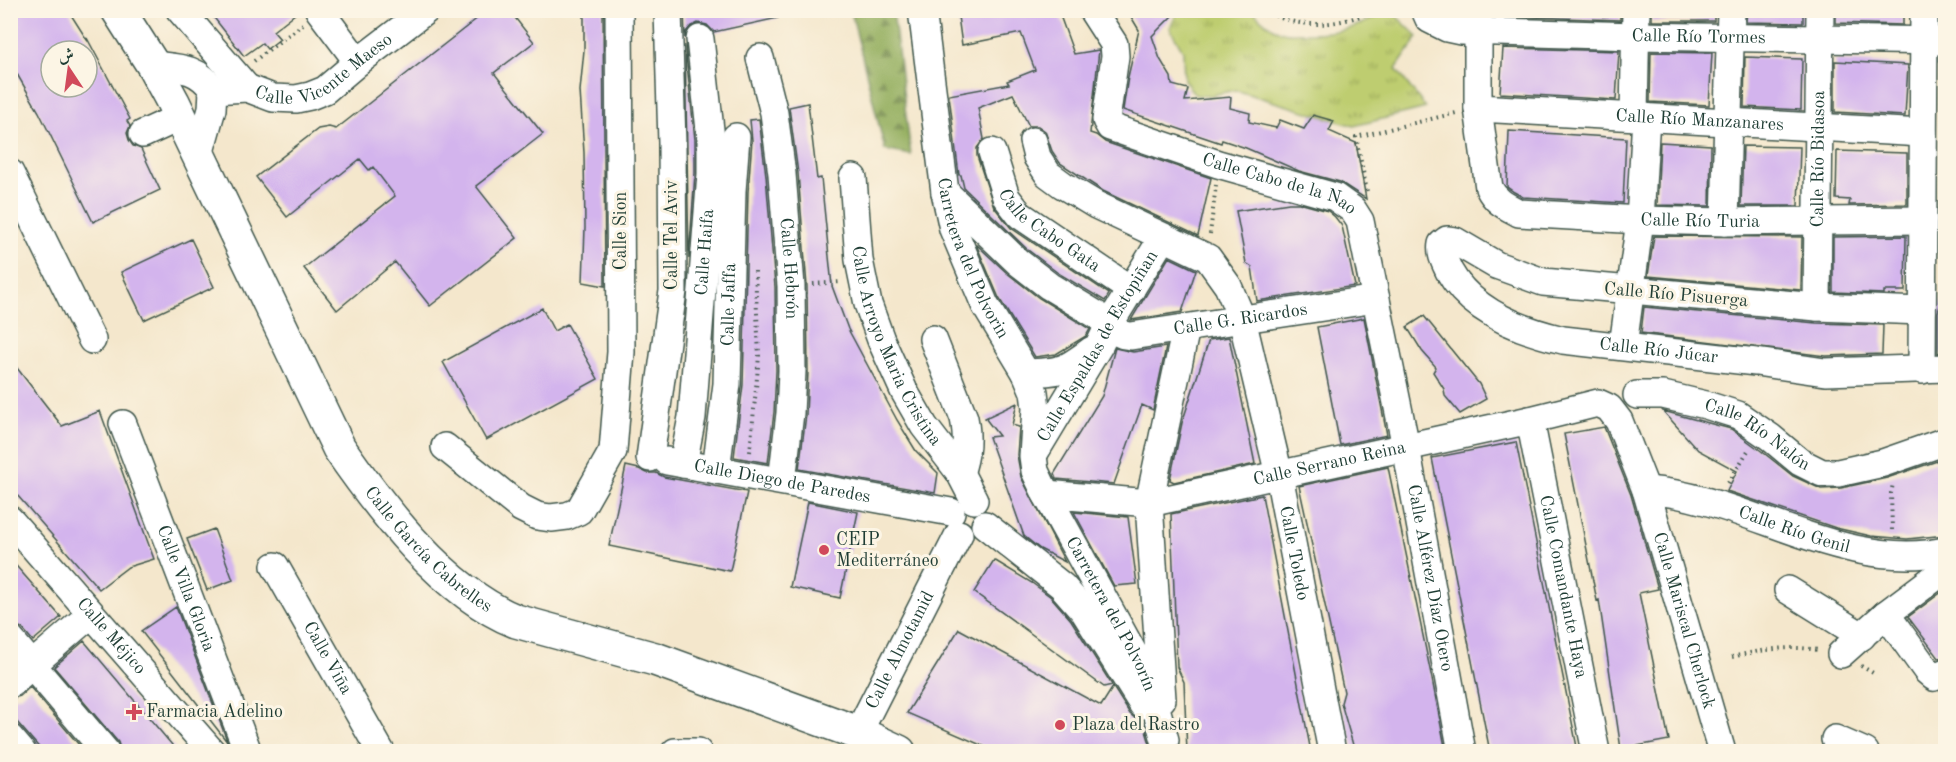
<svg xmlns="http://www.w3.org/2000/svg" width="1956" height="762" font-family="'Old Standard TT',Amiri,serif">
  <style>
    .grass { fill: url(#grass-tufts); stroke: #6e8552; stroke-width: 1.5 }
    .forest { fill: url(#forest-firs); stroke: #5a764b; stroke-width: 1.5 }
    .building { fill: #d3b4ed; fill-rule: evenodd }
    .lines { fill: none; stroke-linecap: round; stroke-linejoin: round }
    .minor-casing { stroke: #3f564b; stroke-width: 30 }
    .major-casing { stroke: #3f564b; stroke-width: 36 }
    .path { stroke: #3f564b; stroke-width: 4; stroke-dasharray: 1.5 4.5; stroke-linecap: butt }
    .minor { stroke: #fff; stroke-width: 27 }
    .major { stroke: #fff; stroke-width: 33 }
    .poi-dot { fill: #d1495b; stroke: #fcf5e5; stroke-width: 2 }
    .labels { text-anchor: middle; dominant-baseline: central; stroke-width: 6; stroke-linejoin: round; paint-order: stroke }
    .street-label { font-size: 18px; fill: #1f3d34; stroke: #fcf5e5 }
    .poi-label { font-size: 18px; fill: #1f3d34; stroke: #fcf5e5; text-anchor: start }
  </style>
  <defs>
    <pattern id="grass-tufts" width="24" height="20" patternUnits="userSpaceOnUse" patternTransform="scale(1.5)"><rect width="24" height="20" fill="#becd6f"/><path d="M3 7l-1-3M5 7V3M7 7l1-3M15 17l-1-3M17 17v-4M19 17l1-3" fill="none" stroke="#9aa85c"/></pattern>
    <pattern id="forest-firs" width="22" height="20" patternUnits="userSpaceOnUse" patternTransform="scale(1.5)"><rect width="22" height="20" fill="#96b062"/><path d="M5 1l3.5 6h-7zM16 11l3.5 6h-7z" fill="#7a9052"/></pattern>
  </defs>
  <rect width="100%" height="100%" fill="#fcf5e5"/>
  <filter id="ink" filterUnits="userSpaceOnUse"><feTurbulence type="fractalNoise" baseFrequency=".0167" numOctaves="2"/><feDisplacementMap in="SourceGraphic" scale="12" xChannelSelector="R" yChannelSelector="G"/><feConvolveMatrix kernelMatrix="1 2 1 2 8 2 1 2 1" color-interpolation-filters="sRGB"/></filter>
  <filter id="wash" filterUnits="userSpaceOnUse"><feTurbulence type="fractalNoise" baseFrequency=".008" numOctaves="4" result="noise"/><feDisplacementMap in="SourceGraphic" scale="24" xChannelSelector="R" yChannelSelector="G"/><feGaussianBlur stdDeviation="1.35" result="paint"/><feColorMatrix in="noise" values="0 0 0 0 0 0 0 0 0 0 0 0 0 0 0 0 0 1.4 0 .05"/><feComposite in="paint" operator="in"/></filter>
  <g filter="url(#wash)">
    <rect width="100%" height="100%" fill="#f4e7cc"/>
    <!-- grass -->
    <path class="grass" d="M1252,10c8,9 20,19 31,22 5,2 13,1 19,1 35,1 56,-5 85,-22h4l27,26 -22,32 30,39 -72,18 -119,-36 -27,6 -13,-1 -11,-15 -1,-29 -13,-23 8,-17z"/>
    <!-- forest -->
    <path class="forest" d="M851,11h42l18,144 -26,-5z"/>
    <g id="blocks">
      <!-- building -->
      <path class="building" d="M10,10h58l19,30v-2l43,81 -3,2 3,5 -3,7 2,7 4,6 8,3 19,41 -67,32 -54,-110 -29,-50zM51,51h36v36h-36z
        M208,10h92l-27,21 7,8 -13,10 -5,-6 -18,13z
        M488,10h21l25,32 -40,31 49,61 -67,52 41,52 -87,68 -35,-44 -58,48 -33,-42 91,-72 -22,-29 -4,3 -9,-11 -73,58 -31,-40 62,-48 11,-2 7,2z
        M584,10h19l2,276 -22,-4 2,-54 -1,-75 -4,-62 4,-41z
        M684,10h93l1,8 -64,14 -7,-7 -9,-2 -8,4 -4,5 -1,6z
        M983,10h75l16,44 25,-4 -9,83 6,2 9,7 106,36 -13,58 -95,-45 -43,-28 -8,-12 -7,-20 -7,-5h-9l-16,-32 -35,14 6,31 -7,9v8l17,51 17,21 98,66 -4,7 -47,-28 -30,-23 -64,-62 -3,-13h-2l-10,-80 60,-11 -2,-3 28,-11 -14,-37 -59,12 -4,-29z
        M1127,10h51l-26,26 8,23 11,18 1,8 16,4 -3,12 46,-4 -1,11 20,5 -1,9 27,6 4,-8 24,9 9,-14 21,6 -5,10 27,12 10,56 -26,-17 -41,-11 -53,-23 -24,-8 -1,3 -98,-33 5,-33 11,-47z
        M1505,10h115v10l-115,-4z
        M1652,10h62v11h-62z
        M1747,10h56v13l-57,-1z
        M1836,10h67v15l-67,-2z
        M685,45l10,95v33l-6,86z
        M1503,48l116,3 -3,49 -116,-7z
        M1651,52l61,1 -3,52 -59,-3z
        M1745,57l57,2 -1,51 -57,-3z
        M1835,61l73,4 -3,51 -70,-4z
        M808,103l9,76 4,-1 11,108 16,43 49,91 19,31 22,22 -3,20 -136,-24 7,-54 2,-43 -1,-86 -9,-113 -9,-66z
        M759,119l7,57 9,111 1,84 -2,41 -6,51 -34,-6 9,-72 5,-193 4,-52 -2,-20z
        M1509,131l117,7 -3,65 -100,-6 -9,-5 -7,-5z
        M1660,142l51,3 -1,61 -53,-1z
        M1743,146l57,1 -2,59h-57z
        M1837,151l70,2v51l-58,1 1,-5 -14,-1z
        M1289,203h10l29,8 7,6 7,9 13,60 -98,15 -5,-34 -6,-4 -10,-52z
        M1654,236l148,1 -1,53 -153,-14z
        M1906,236l-1,55h-21v3l-51,-2v-55z
        M191,239l23,48 -70,33 -23,-48z
        M976,244l31,29 32,25 49,30 2,1 -4,7 -30,18 -21,3 -36,-59z
        M1169,257l27,13 -14,42 -51,8z
        M1942,300h4v52l-8,1v-41z
        M1644,307l172,16 67,2 -1,29 -56,2 -185,-23z
        M542,308l12,23 13,-7 31,55 -112,61 -43,-78z
        M1424,316l55,68 7,15 -26,15 -15,-18 -1,-7 -11,-17 3,-5 -14,-16 -15,-24z
        M1364,318l23,117 -47,10 -23,-118z
        M1229,337l26,127 -81,18 -4,-2 12,-57 27,-83z
        M1166,347l-13,63 -11,-5 -28,79 -58,-5 -2,-5 48,-78 13,-48 18,4z
        M10,359l52,67 38,-15 54,148 -26,8 -29,22 -89,-102z
        M1017,403l-5,22 7,2 -2,28 4,22 44,85 -25,-13 -16,-13 -35,-99 10,-1 -14,-18z
        M1663,411l68,18 29,21 33,26 28,13 20,-1 46,-10 59,-20v77l-39,4 -36,-3 -35,-8 -109,-37 10,-20 -39,-21z
        M1604,427l27,68 27,94 -19,4 30,147 -48,9 -22,-149 -2,1 -33,-167z
        M1516,442l62,310h-88l-58,-294z
        M626,466l13,3 8,4h9l8,4 83,15 -17,79 -121,-25z
        M1388,467l44,212 14,73h-91l-14,-49 3,-11 -45,-206z
        M1262,495l49,257h-124l-3,-70 -7,-15 -6,-153z
        M808,502l50,10 -18,86 -50,-11z
        M1074,512l54,5 9,67 -23,2z
        M214,529l19,51 -26,10 -20,-51z
        M10,559l51,58 -28,24 -11,-13 -12,-4z
        M994,560l38,23 19,14 20,23 41,65 -8,2 -130,-95z
        M1946,589v68l-7,1 -31,-41z
        M176,607l52,136 -87,-112z
        M959,629l142,77 12,-19 17,27 6,5 7,2 7,23 4,8h-157l-90,-39z
        M84,641l94,111h-57l-3,-10 -64,-75z
        M30,687l55,65h-42l-33,-38v-15l10,-3z"/>
    </g>
  </g>
  <g filter="url(#ink)">
    <use href="#blocks" fill-opacity="0" stroke="#3f564b" stroke-width="1.5"/>
    <g class="lines">
      <defs>
        <g id="minor">
          <path d="M180,10l67,78"/>
          <path d="M319,10l39,52"/>
          <path id="s1" d="M922,10l23,182 8,37 32,76 41,68 8,19 2,16 -3,48 2,15 11,23 93,169 13,31 13,46"/>
          <path id="s2" d="M1092,10l22,34 1,12 -9,64 4,7 108,37 117,33 18,13 7,11 46,226 56,305"/>
          <path id="s3" d="M1425,10l4,9 18,9 14,3 175,5 310,5"/>
          <path id="s4" d="M1478,10v98l11,80c7,14 17,18 30,25l121,7 85,2 198,-2"/>
          <path id="s5" d="M760,58l14,55 8,61 9,112 1,85 -2,42 -8,68"/>
          <path id="s6" d="M153,65c25,3 45,2 60,25l34,-2 26,10 23,1 14,-3 15,-6 33,-28 68,-52"/>
          <path id="s7" d="M1478,108l445,25"/>
          <path d="M1634,116l2,-106"/>
          <path d="M143,134l37,-17"/>
          <path id="s8" d="M1033,141l4,16 11,17 15,11 33,20 112,53 20,28 14,33 37,156 53,277"/>
          <path id="s9" d="M992,152l14,45 14,18 111,75"/>
          <path d="M199,155l13,-46 1,-19"/>
          <path d="M10,173l82,167"/>
          <path id="s10" d="M853,178l6,82 9,44 13,36 23,51 20,35 36,47 14,27"/>
          <path id="s11" d="M945,192l73,70 31,24 48,29 20,17 7,3 7,1 245,-37"/>
          <path d="M1725,222l6,-212"/>
          <path id="s12" d="M1817,307l3,-297"/>
          <path id="s13" d="M1922,311l-105,-4 -274,-25 -47,-17 -41,-24 -8,-1 -5,4c-2,10 3,18 7,27 22,40 71,59 114,69l193,22 69,10 121,-4"/>
          <path d="M933,339l31,79c4,20 3,36 -4,55"/>
          <path d="M1623,346l17,-126 6,-103"/>
          <path d="M1922,370l2,-360"/>
          <path d="M1026,373c35,-1 38,-2 66,-23"/>
          <path id="s14" d="M1637,395h26l43,10 32,10 32,22 30,25 22,11h16l45,-10 63,-22"/>
          <path id="s15" d="M1530,420l66,332"/>
          <path id="s16" d="M123,424l125,328"/>
          <path d="M445,447l76,61 16,8 14,2 16,-2 12,-5 34,-60 8,-99 -2,-342"/>
          <path id="s17" d="M1035,452l65,-108 9,-19 54,-88"/>
          <path d="M650,458l23,-167 -1,-148 -4,-133"/>
          <path id="s18" d="M667,461l284,51"/>
          <path id="s19" d="M683,464l9,-47 19,-243v-35l-11,-100"/>
          <path id="s20" d="M716,470l11,-86 5,-193 4,-54"/>
          <path id="s21" d="M1646,490c101,7 195,83 300,61"/>
          <path id="s22" d="M1046,494l103,9 381,-83 68,-17 11,5 10,13 27,69 76,262"/>
          <path id="s23" d="M10,520l202,232"/>
          <path d="M985,525l77,61 22,25 59,94"/>
          <path id="s24" d="M275,566l106,186"/>
          <path d="M1788,590l74,46"/>
          <path d="M1886,614l41,57 7,6 12,-5"/>
          <path d="M10,639l96,113"/>
          <path d="M1841,654l45,-40 60,-45"/>
          <path d="M10,684l81,-70"/>
          <path d="M1162,699l-13,-196 37,-175"/>
          <path id="s25" d="M858,733l101,-199"/>
          <path d="M10,738l12,14"/>
          <path d="M1835,739l30,13"/>
          <path d="M675,752h23"/>
        </g>
        <g id="major">
          <path id="s26" d="M118,10l35,55 20,37 166,346c43,62 105,144 177,173l139,38 203,74 41,19"/>
        </g>
      </defs>
      <!-- minor casing -->
      <use href="#minor" class="minor-casing"/>
      <!-- major casing -->
      <use href="#major" class="major-casing"/>
      <!-- path -->
      <path class="path" d="M1265,10c35,22 75,15 111,0
        M254,61l49,-37
        M1367,191l-11,-54 100,-24
        M1210,234l6,-49
        M813,284l28,-2
        M750,452l9,-96 -4,-85
        M1728,483l21,-34
        M1892,530l-1,-37 2,-9
        M1732,657c29,-7 57,-12 86,-7
        M1861,666l12,7"/>
      <!-- minor -->
      <use href="#minor" class="minor"/>
      <!-- major -->
      <use href="#major" class="major"/>
    </g>
  </g>
  <!-- markers -->
  <g class="poi-dot">
    <circle cx="824" cy="550" r="6"/>
    <path d="M131 703h6v6h6v6h-6v6h-6v-6h-6v-6h6z"/>
    <circle cx="1060" cy="725" r="6"/>
  </g>
  <g class="labels">
    <!-- street labels -->
    <g class="street-label">
      <text stroke="none"><textPath href="#s3" startOffset="282">Calle Río Tormes</textPath></text>
      <text stroke="none"><textPath href="#s6" startOffset="189">Calle Vicente Maeso</textPath></text>
      <text stroke="none"><textPath href="#s7" startOffset="222">Calle Río Manzanares</textPath></text>
      <text stroke="none"><textPath href="#s12" startOffset="148">Calle Río Bidasoa</textPath></text>
      <text stroke="none"><textPath href="#s2" startOffset="304">Calle Cabo de la Nao</textPath></text>
      <text stroke="none"><textPath href="#s4" startOffset="400">Calle Río Turia</textPath></text>
      <text stroke="none"><textPath href="#s9" startOffset="102">Calle Cabo Gata</textPath></text>
      <text transform="translate(621 231) rotate(-90)">Calle Sion</text>
      <text transform="translate(672 235) rotate(-90)">Calle Tel Aviv</text>
      <text stroke="none"><textPath href="#s19" startOffset="213">Calle Haifa</textPath></text>
      <text stroke="none"><textPath href="#s1" startOffset="255">Carretera del Polvorin</textPath></text>
      <text stroke="none"><textPath href="#s5" startOffset="213">Calle Hebrón</textPath></text>
      <text transform="translate(1676 295) rotate(5)">Calle Río Pisuerga</text>
      <text stroke="none"><textPath href="#s20" startOffset="166">Calle Jaffa</textPath></text>
      <text stroke="none"><textPath href="#s11" startOffset="348">Calle G. Ricardos</textPath></text>
      <text stroke="none"><textPath href="#s10" startOffset="176">Calle Arroyo Maria Cristina</textPath></text>
      <text stroke="none"><textPath href="#s17" startOffset="123">Calle Espaldas de Estopiñan</textPath></text>
      <text stroke="none"><textPath href="#s13" startOffset="754">Calle Río Júcar</textPath></text>
      <text stroke="none"><textPath href="#s14" startOffset="130">Calle Río Nalón</textPath></text>
      <text stroke="none"><textPath href="#s22" startOffset="288">Calle Serrano Reina</textPath></text>
      <text stroke="none"><textPath href="#s18" startOffset="117">Calle Diego de Paredes</textPath></text>
      <text stroke="none"><textPath href="#s21" startOffset="154">Calle Río Genil</textPath></text>
      <text stroke="none"><textPath href="#s26" startOffset="627">Calle García Cabrelles</textPath></text>
      <text stroke="none"><textPath href="#s8" startOffset="528">Calle Toledo</textPath></text>
      <text stroke="none"><textPath href="#s2" startOffset="760">Calle Alférez Díaz Otero</textPath></text>
      <text stroke="none"><textPath href="#s15" startOffset="170">Calle Comandante Haya</textPath></text>
      <text stroke="none"><textPath href="#s16" startOffset="176">Calle Villa Gloria</textPath></text>
      <text stroke="none"><textPath href="#s1" startOffset="645">Carretera del Polvorín</textPath></text>
      <text stroke="none"><textPath href="#s22" startOffset="802">Calle Mariscal Cherlock</textPath></text>
      <text stroke="none"><textPath href="#s23" startOffset="154">Calle Méjico</textPath></text>
      <text stroke="none"><textPath href="#s25" startOffset="93">Calle Almotamid</textPath></text>
      <text stroke="none"><textPath href="#s24" startOffset="106">Calle Viña</textPath></text>
    </g>
    <!-- poi labels -->
    <g class="poi-label">
      <text x="836" y="540">CEIP<tspan x="836" dy="21">Mediterráneo</tspan></text>
      <text x="146" y="712">Farmacia Adelino</text>
      <text x="1072" y="725">Plaza del Rastro</text>
    </g>
  </g>
  <!-- margin -->
  <rect width="1956" height="762" fill="none" stroke="#fcf5e5" stroke-width="36"/>
  <!-- north arrow -->
  <g transform="translate(69 69) rotate(347)"><circle r="28" fill="#fcf5e5" stroke="#a4ab9e" stroke-width="1.5"/>
  <path d="M0-4.5L10 22L0 15L-10 22Z" fill="#d1495b"/>
  <text y="-9" font-size="16" font-weight="bold" text-anchor="middle" fill="#1f3d34">ش</text>
  </g>
</svg>
